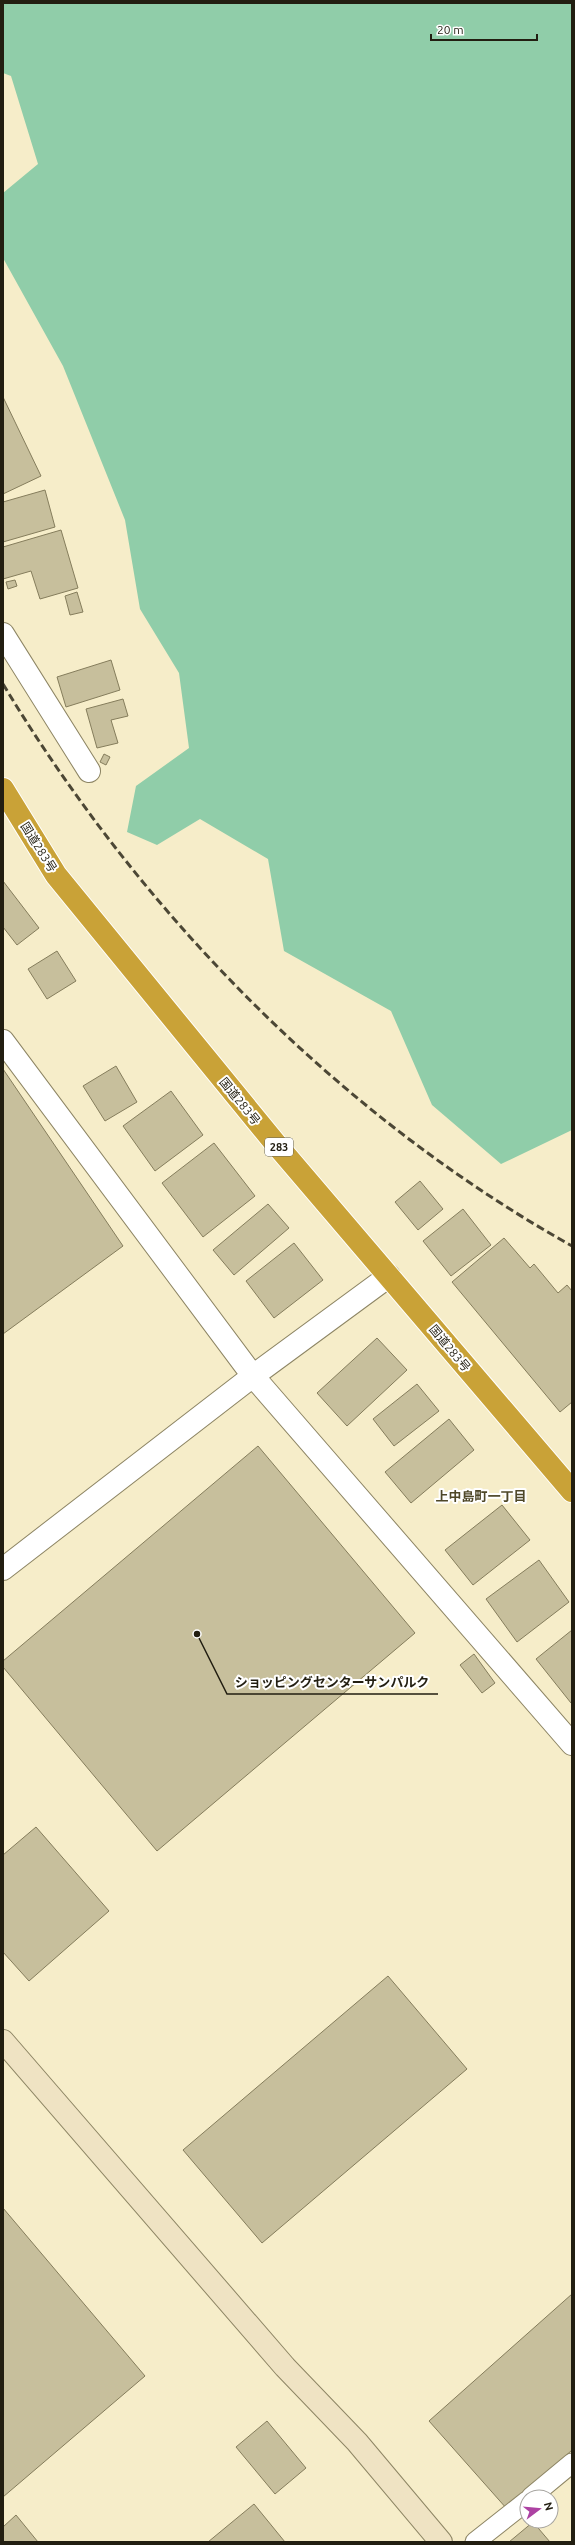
<svg xmlns="http://www.w3.org/2000/svg" width="575" height="2545" font-family="Ubuntu,'Noto Sans JP',sans-serif">
  <style>
    .forest { fill: #90cda9 }
    .building { fill: #c7bf9c; stroke: #857d5c }
    .lines { fill: none; stroke-linecap: round; stroke-linejoin: round }
    .lane-casing { stroke: #8d8564; stroke-width: 21 }
    .street-casing { stroke: #8d8564; stroke-width: 24 }
    .secondary-casing { stroke: #8d8564; stroke-width: 24 }
    .highway-casing { stroke: #fff; stroke-width: 24 }
    .lane { stroke: #fff; stroke-width: 19 }
    .street { stroke: #fff; stroke-width: 22 }
    .secondary { stroke: #efe3c3; stroke-width: 22 }
    .highway { stroke: #c9a237; stroke-width: 22 }
    .rail { stroke: #4c4735; stroke-width: 3; stroke-dasharray: 8 4; stroke-linecap: butt }
    .labels { text-anchor: middle; dominant-baseline: central; stroke-width: 4; stroke-linejoin: round; paint-order: stroke }
    .shield { fill: #fff; stroke: #646258; stroke-width: 1 }
    .shield-label { font-size: 11px; font-weight: bold; fill: #221e11 }
    .street-label { font-size: 12px; fill: #221e11; stroke: #fff }
    .neighbourhood-label { font-size: 13px; font-weight: bold; fill: #4e4728; stroke: #fff }
    .leader { fill: none; stroke: #221e11; stroke-width: 1.5 }
    .callout-dot { fill: #221e11; stroke: #fff; stroke-width: 1.5 }
    .callout-label { font-size: 13px; text-anchor: middle; font-weight: bold; fill: #221e11; stroke: #fff; stroke-width: 4; stroke-linejoin: round; paint-order: stroke }
  </style>
  <rect width="100%" height="100%" fill="#f6edc9"/>
  <!-- forest -->
  <path class="forest" d="M3,3h569v1127l-71,34 -69,-59 -41,-94 -107,-60 -16,-92 -68,-40 -43,26 -30,-13 9,-46 53,-38 -10,-75 -39,-64 -15,-89 -62,-154 -60,-108v-65l35,-29 -27,-88 -8,-3z"/>
  <!-- building -->
  <path class="building" d="M3,397l38,79 -38,18z
    M45,490l10,37 -52,15v-40z
    M61,530l17,58 -38,11 -9,-28 -28,8v-32z
    M15,580l2,6 -9,3 -2,-7z
    M77,592l6,20 -13,3 -5,-19z
    M111,660l9,30 -54,17 -9,-30z
    M123,699l5,17 -17,4 7,23 -21,5 -11,-39z
    M104,754l6,3 -4,8 -6,-3z
    M3,881l36,47 -22,17 -14,-18z
    M57,951l19,30 -29,18 -19,-30z
    M116,1066l21,36 -32,19 -22,-35z
    M3,1069l120,177 -120,88z
    M171,1091l32,44 -48,36 -32,-45z
    M214,1143l41,53 -52,41 -41,-54z
    M420,1181l23,28 -25,21 -23,-28z
    M268,1204l21,24 -55,47 -21,-25z
    M463,1209l28,36 -40,31 -28,-35z
    M504,1238l26,30 4,-4 24,29 9,-8 5,6v111l-12,10 -108,-130z
    M294,1243l29,37 -49,38 -28,-37z
    M377,1338l30,32 -60,56 -30,-33z
    M417,1384l22,27 -45,35 -21,-27z
    M449,1419l25,31 -63,53 -26,-31z
    M258,1446l157,187 -258,218 -154,-184v-6z
    M502,1505l28,35 -57,45 -28,-35z
    M539,1560l30,42 -52,40 -31,-43z
    M572,1630v73h-1l-35,-44z
    M474,1654l21,29 -13,10 -22,-28z
    M36,1827l73,84 -80,70 -26,-29v-97z
    M388,1976l79,93 -205,174 -79,-93z
    M3,2208l142,168 -142,121z
    M572,2294v156l-65,59 -78,-88z
    M267,2421l39,47 -31,26 -39,-47z
    M254,2504l31,38h-77z
    M16,2515l22,27h-35v-15z
    M533,2522l17,20h-41z"/>
  <g class="lines">
    <defs>
      <path id="lane" d="M531,2497l41,-34
        M475,2542l52,-41"/>
      <path id="street" d="M3,634l86,137
        M3,1041l250,335 319,368
        M3,1569l250,-193 136,-100"/>
      <path id="secondary" d="M3,2041l282,326 72,75 84,100"/>
      <path id="highway" d="M3,789l53,86 219,268 297,348"/>
    </defs>
    <!-- lane casing -->
    <use href="#lane" class="lane-casing"/>
    <!-- street casing -->
    <use href="#street" class="street-casing"/>
    <!-- secondary casing -->
    <use href="#secondary" class="secondary-casing"/>
    <!-- highway casing -->
    <use href="#highway" class="highway-casing"/>
    <!-- lane -->
    <use href="#lane" class="lane"/>
    <!-- street -->
    <use href="#street" class="street"/>
    <!-- secondary -->
    <use href="#secondary" class="secondary"/>
    <!-- highway -->
    <use href="#highway" class="highway"/>
    <!-- rail -->
    <path class="rail" d="M3,684c138,229 335,431 569,562"/>
  </g>
  <g class="labels">
    <!-- shield labels -->
    <rect class="shield" x="265" y="1138" width="28" height="18" rx="3"/>
    <g class="shield-label">
      <text x="279" y="1147">283</text>
    </g>
    <!-- street labels -->
    <g class="street-label">
      <text transform="translate(39 847) rotate(58)">国道283号</text>
      <text transform="translate(240 1101) rotate(51)">国道283号</text>
      <text transform="translate(450 1348) rotate(50)">国道283号</text>
    </g>
    <!-- neighbourhood labels -->
    <g class="neighbourhood-label">
      <text x="481" y="1496">上中島町一丁目</text>
    </g>
  </g>
  <!-- callouts -->
  <path class="leader" d="M197 1634L227 1694H438"/>
  <circle class="callout-dot" cx="197" cy="1634" r="4"/>
  <g class="callout-label">
    <text x="332" y="1687">ショッピングセンターサンパルク</text>
  </g>
  <!-- border -->
  <rect width="575" height="2545" fill="none" stroke="#221e11" stroke-width="8"/>
  <!-- north arrow -->
  <g transform="translate(539 2509) rotate(74)"><circle r="19" fill="#ffffff" stroke="#a7a5a0"/>
  <path d="M0-3L7 15L0 10L-7 15Z" fill="#ad42a3"/>
  <text y="-6" font-size="11" font-weight="bold" text-anchor="middle" fill="#221e11">N</text>
  </g>
  <!-- scale -->
  <path d="M431 34v6h106v-6" fill="none" stroke="#221e11" stroke-width="2"/>
  <text x="437" y="34" font-size="12" fill="#221e11" stroke="#ffffff" stroke-width="3" paint-order="stroke">20 m</text>
</svg>
